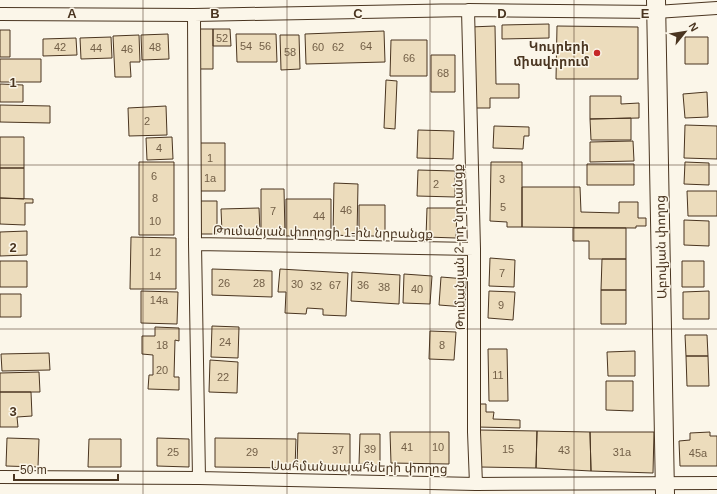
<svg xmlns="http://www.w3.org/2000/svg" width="717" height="494" font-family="Arial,'Noto Sans Armenian',sans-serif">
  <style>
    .building { fill: #ecdcbc; stroke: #4a3520 }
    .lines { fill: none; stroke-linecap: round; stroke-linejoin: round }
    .minor-casing { stroke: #4a3520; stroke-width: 14 }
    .secondary-casing { stroke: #4a3520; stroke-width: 20 }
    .minor { stroke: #fbf6e9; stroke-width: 12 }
    .secondary { stroke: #fbf6e9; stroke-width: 18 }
    .grid { fill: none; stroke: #4a3520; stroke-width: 1; stroke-opacity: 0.55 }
    .poi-dot { fill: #c62828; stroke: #fbf6e9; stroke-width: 1.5 }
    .labels { text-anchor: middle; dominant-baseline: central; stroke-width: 3; stroke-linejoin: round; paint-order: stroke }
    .number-label { font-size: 11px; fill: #725f47 }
    .poi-label { font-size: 13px; font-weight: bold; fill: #4a3520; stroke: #fbf6e9; text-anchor: end }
    .street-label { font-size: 13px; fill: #4a3520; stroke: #fbf6e9 }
    .grid-label { font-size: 13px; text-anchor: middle; font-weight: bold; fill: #4a3520; stroke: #fbf6e9; stroke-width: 3; stroke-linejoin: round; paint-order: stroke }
  </style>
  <rect width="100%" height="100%" fill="#fbf6e9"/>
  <!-- building -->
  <path class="building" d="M549,24v14l-47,1v-14z
    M495,26l1,58h23v14h-29v10h-18l-2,-81z
    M557,26l81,1v52h-82z
    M198,29h15v40h-16z
    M213,29h17l1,17h-18z
    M0,30h10v27h-10z
    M384,31l1,31 -79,2 -1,-30z
    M168,34l1,25 -27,1 -1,-25z
    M236,34h40l1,28h-40z
    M139,35l1,27h-10l1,15h-16l-2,-41z
    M280,35h19l1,34 -19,1z
    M111,37l1,21 -31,1 -1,-21z
    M685,37h23v27h-23z
    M76,38l1,17 -34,1v-17z
    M391,40h36v36h-37z
    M431,55h24v37h-24z
    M0,59h41v23h-41z
    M386,80l11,1 -2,48 -11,-1z
    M0,84l23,1v17h-23z
    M707,92l1,25 -23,1 -2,-24z
    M590,96h31v8l18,-1v15l-49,1z
    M0,105l50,1v17l-50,-1z
    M166,106l1,29 -38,1 -1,-28z
    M631,118v22h-40l-1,-21z
    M685,125l32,1v33l-33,-1z
    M494,126l35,1v9h-5l-1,13 -30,-1z
    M418,130l36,1 -1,28 -36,-1z
    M0,137h24v31h-24z
    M172,137l1,22 -26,1 -1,-22z
    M633,141l1,20 -44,1v-20z
    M196,143h29v48h-29z
    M139,162h35v73h-35z
    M491,162h31v65h-15v-5l-17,-1z
    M685,162l24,1v22l-25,-1z
    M587,164h47v21h-47z
    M0,168h24v31l-24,-1z
    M418,170l37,1v26l-38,-1z
    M334,183l24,1 -1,52 -24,-1z
    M522,187h58l1,25 38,1v-11h19v16h8v8h-10v2l-114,-1z
    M261,189h23l1,45h-24z
    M687,191h30v25h-29z
    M0,198l33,1v4h-8v22l-25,-1z
    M286,199h45v36l-45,1z
    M199,201h18v33h-18z
    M359,205h26v31h-26z
    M259,208l1,23 -38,1 -1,-23z
    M427,208h30l-1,30 -30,-1z
    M684,220l25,1v25l-25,-1z
    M573,228h53v31h-37v-18h-16z
    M27,231v24l-27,1v-24z
    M131,237l45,1v51h-46z
    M490,258l25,2 -1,27 -25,-1z
    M602,259h24v31h-25z
    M0,261h27v26h-27z
    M682,261h22v26h-22z
    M212,269l60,2v26l-60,-2z
    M280,269l68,4 -2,43 -23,-1v-6l-16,-1 -1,6 -21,-1 1,-21h-8z
    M352,272l48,3 -1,29 -48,-3z
    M404,274l28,2 -2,28 -27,-1z
    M441,277l25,2 -1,28 -26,-2z
    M601,290h25v34h-25z
    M141,291l37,1 -1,32 -36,-1z
    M489,291l26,1 -2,28 -25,-2z
    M709,291v28h-26v-27z
    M0,294h21v23h-21z
    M212,326l27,1 -1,31 -27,-1z
    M155,327l24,1v13l-4,-1 -1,37h5v13l-31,-1 1,-14h4v-20l-11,-1v-18h13z
    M430,331l26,1 -2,28 -25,-1z
    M685,335h22l1,21h-22z
    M488,349h19l1,52h-19z
    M635,351v25h-27l-1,-24z
    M49,353l1,17 -48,1 -1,-17z
    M686,356h22l1,30h-22z
    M210,360l28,2 -1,31 -28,-1z
    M39,372l1,20h-40v-19z
    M606,381h27v30l-27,-1z
    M0,392h31l1,24 -15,1 1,10h-18z
    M477,404h9v8h8l-1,7 27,1v8l-43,-1z
    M480,430l57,1 -1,37 -56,-1z
    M537,431l53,1 1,39 -55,-3z
    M390,432h59v32l-58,-1z
    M590,432h64l-1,41 -62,-2z
    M710,432v4h7v30h-37l-1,-25 11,-1v-7z
    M298,433l52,1v33l-53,-1z
    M360,434h20v31l-21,-1z
    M7,438l32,1 -1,28 -32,-1z
    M157,438l32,1v28l-32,-1z
    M215,438l81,1 -1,29 -80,-1z
    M89,439h32v28h-33z"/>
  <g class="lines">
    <defs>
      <path id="minor" d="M468,10l6,239v183l2,52
        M0,14l194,1 274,-5 188,2 61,-4
        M194,15l1,229 4,234
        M195,244l279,5
        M0,477l199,1 277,6 241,-1"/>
      <path id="secondary" d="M656,0l9,494"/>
    </defs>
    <!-- minor casing -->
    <use href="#minor" class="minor-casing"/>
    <!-- secondary casing -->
    <use href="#secondary" class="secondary-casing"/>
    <!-- minor -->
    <use href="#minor" class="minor"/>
    <!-- secondary -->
    <use href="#secondary" class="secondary"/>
  </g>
  <!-- grid -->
  <path class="grid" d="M143,0v494M287,0v494M430,0v494M574,0v494M0,165h717M0,329h717"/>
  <!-- markers -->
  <circle class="poi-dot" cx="597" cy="53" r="4"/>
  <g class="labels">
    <!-- number labels -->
    <g class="number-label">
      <text x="222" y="38">52</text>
      <text x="246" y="46">54</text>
      <text x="265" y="46">56</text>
      <text x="366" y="46">64</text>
      <text x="60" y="47">42</text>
      <text x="155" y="47">48</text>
      <text x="318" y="47">60</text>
      <text x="338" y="47">62</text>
      <text x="96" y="48">44</text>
      <text x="127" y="49">46</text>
      <text x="290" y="52">58</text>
      <text x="409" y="58">66</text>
      <text x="443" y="73">68</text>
      <text x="147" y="121">2</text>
      <text x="159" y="148">4</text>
      <text x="210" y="158">1</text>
      <text x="154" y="176">6</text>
      <text x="210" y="178">1a</text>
      <text x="502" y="179">3</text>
      <text x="436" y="184">2</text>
      <text x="155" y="198">8</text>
      <text x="503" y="207">5</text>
      <text x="346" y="210">46</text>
      <text x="273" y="211">7</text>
      <text x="319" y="216">44</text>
      <text x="155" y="221">10</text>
      <text x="155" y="252">12</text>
      <text x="502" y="273">7</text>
      <text x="155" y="276">14</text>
      <text x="224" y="283">26</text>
      <text x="259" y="283">28</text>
      <text x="297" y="284">30</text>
      <text x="335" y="285">67</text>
      <text x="363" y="285">36</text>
      <text x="316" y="286">32</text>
      <text x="384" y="287">38</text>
      <text x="417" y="289">40</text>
      <text x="159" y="300">14a</text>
      <text x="501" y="305">9</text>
      <text x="225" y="342">24</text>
      <text x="162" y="345">18</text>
      <text x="442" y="345">8</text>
      <text x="162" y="370">20</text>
      <text x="498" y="375">11</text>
      <text x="223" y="377">22</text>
      <text x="407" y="447">41</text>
      <text x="438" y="447">10</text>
      <text x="370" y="449">39</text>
      <text x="508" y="449">15</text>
      <text x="338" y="450">37</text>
      <text x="564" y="450">43</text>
      <text x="173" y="452">25</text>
      <text x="252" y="452">29</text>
      <text x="622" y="452">31a</text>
      <text x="698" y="453">45a</text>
    </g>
    <!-- poi labels -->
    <g class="poi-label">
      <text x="589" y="46">Կույրերի<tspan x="589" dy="15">միավորում</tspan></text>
    </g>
    <!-- street labels -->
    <g class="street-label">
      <text transform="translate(323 232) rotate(1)">Թումանյան փողոցի 1-ին նրբանցք</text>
      <text transform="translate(459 247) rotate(-91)">Թումանյան 2-րդ նրբանցք</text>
      <text transform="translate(661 247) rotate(-91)">Աբովյան փողոց</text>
      <text transform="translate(359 467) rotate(1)">Սահմանապահների փողոց</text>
    </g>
  </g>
  <g class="grid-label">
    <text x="72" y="18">A</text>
    <text x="215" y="18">B</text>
    <text x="358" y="18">C</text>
    <text x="502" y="18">D</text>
    <text x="645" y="18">E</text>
    <text x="13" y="87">1</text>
    <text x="13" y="252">2</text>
    <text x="13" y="416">3</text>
  </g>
  <!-- north arrow -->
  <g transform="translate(685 32) rotate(60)" stroke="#fbf6e9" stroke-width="3" paint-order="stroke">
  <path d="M0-3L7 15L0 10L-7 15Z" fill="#4a3520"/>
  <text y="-6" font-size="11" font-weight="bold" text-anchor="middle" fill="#4a3520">N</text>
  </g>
  <!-- scale -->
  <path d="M14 474v6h104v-6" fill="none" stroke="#4a3520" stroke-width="2"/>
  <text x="20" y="474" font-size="12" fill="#4a3520" stroke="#fbf6e9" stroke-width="3" paint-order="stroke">50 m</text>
</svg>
